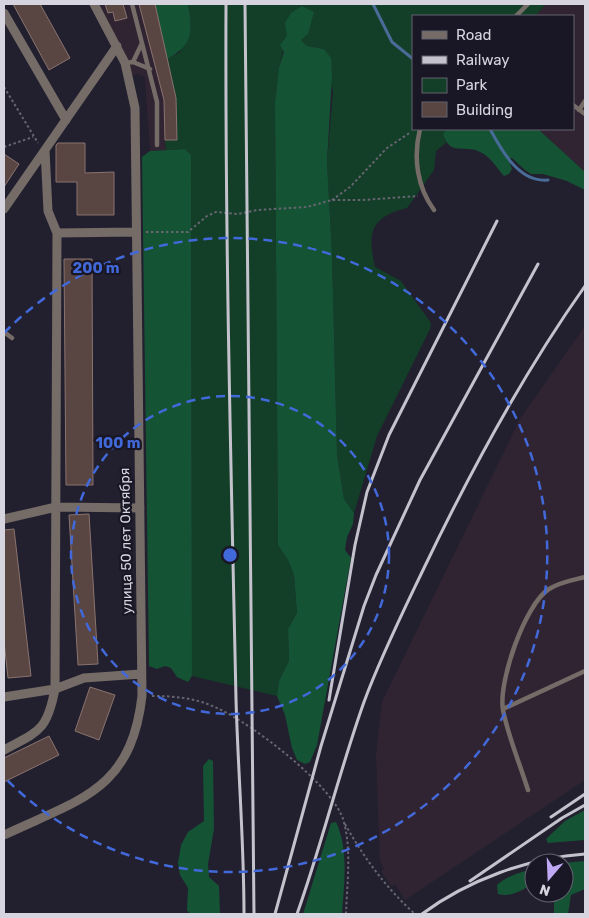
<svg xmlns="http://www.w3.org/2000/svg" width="589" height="918" font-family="Rubik,sans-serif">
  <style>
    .industrial { fill: #312432 }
    .green { fill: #133f28 }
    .forest { fill: #155335 }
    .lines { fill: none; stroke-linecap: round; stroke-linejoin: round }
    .stream { stroke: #486b97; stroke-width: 3 }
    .building { fill: #594542; stroke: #89736f }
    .path { stroke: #676572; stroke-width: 2; stroke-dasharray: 2.5 2.5; stroke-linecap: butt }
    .lane { stroke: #756c68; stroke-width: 4.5 }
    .street { stroke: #756c68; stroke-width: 9 }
    .rail { stroke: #c4c3cd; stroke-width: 3 }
    .ring { fill: none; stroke: #4269d9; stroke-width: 2.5; stroke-dasharray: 9 6 }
    .labels { text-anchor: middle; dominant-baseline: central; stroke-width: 4.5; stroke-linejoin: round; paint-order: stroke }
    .street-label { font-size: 14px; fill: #d6d5df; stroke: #191725 }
    .centre { fill: #4269d9; stroke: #191725; stroke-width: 2.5 }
    .ring-label { font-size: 15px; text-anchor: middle; font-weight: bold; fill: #4269d9; stroke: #191725; stroke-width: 4.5; stroke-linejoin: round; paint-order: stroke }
  </style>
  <rect width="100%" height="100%" fill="#22202f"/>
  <!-- industrial -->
  <path class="industrial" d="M94,4h61l21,94 1,42h-12l1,10 -16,1 -5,-74 -8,-3 -9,2z
    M546,4h39v168l-47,-43h35v-113h-38z
    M585,326v454l-180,120 -10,-16 -4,2 -10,-15 3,-2 -4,-9 -4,-105 6,-53 138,-283z"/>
  <!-- green -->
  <path class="green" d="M187,4h359l-11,12h-122v113h33l-3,5 3,9 -10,8 -2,19 -27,38c-36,9 -40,24 -32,59l26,14 30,42 -1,6 -53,107 -23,77 -10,-14 -7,-44 -5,-201 -5,-92 6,-70 -9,-43 -17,-3 -6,-6 -14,-4 -8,31 -4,35 3,443 10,15 6,15 3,38 -9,16 1,32 -10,20 -2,15 -85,-20 -1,-521 -6,-6 -19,1 -1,-10 12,-1 -1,-41 -9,-39 13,-7 11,-27z"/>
  <!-- forest -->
  <path class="forest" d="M155,4l33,1c5,27 5,40 -21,54z
    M302,6l12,6 -6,22 -7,6 6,6 17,3 7,9 1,17 -5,87 5,92 5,201 7,44 10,14 -1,11 -6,13 -2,13 6,8 -34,187 -7,17 -5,2 -8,-4 -5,-12 -7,-33 -8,-19 2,-15 10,-20 -1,-32 9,-16 -3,-38 -6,-15 -10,-15 -3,-443 4,-35 5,-15 -4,-7 7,-9 -2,-13 6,-10z
    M446,129h92l47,43v18l-18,-9 -24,-7h-12l-6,-4 -13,-12 -4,1 4,10 -3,5 -5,2c-7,-8 -13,-18 -22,-23 -15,-10 -32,5 -39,-19z
    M185,149l6,6 1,521 -4,6 -11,-5 -6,-9 -6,-2 -8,3 -8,-3 -7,-509 8,-6z
    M209,759l4,2 1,68 -6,35 1,13 10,9 1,28h-30l-3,-4 1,-22 -8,-13 -2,-12 3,-18 7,-13 16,-11 -1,-55z
    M585,810v30l-37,3 -2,-4 19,-18z
    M336,822c13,27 8,63 6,92h-39l28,-91z
    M585,861v28l-14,6 -3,19h-14v-21h10v-30h-2z
    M534,869v14c-12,7 -23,15 -36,11l-1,-9c10,-9 23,-13 37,-16z"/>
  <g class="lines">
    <!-- stream -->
    <path class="stream" d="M373,4l19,38 21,17
      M490,129c12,22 29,54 58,51"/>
  </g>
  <!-- building -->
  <path class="building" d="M13,4h27l30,54 -21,12z
    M105,4h18l4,14 -12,3 -2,-9 -5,1z
    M139,4h16l21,94 1,42h-12l-1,-40z
    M58,143h27v30l29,-1v43h-37v-33h-21v-37z
    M4,154l15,10 -15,23z
    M64,259h28l1,226h-27z
    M89,514l9,150 -20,1 -9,-150z
    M14,529l17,147 -23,2 -4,-37v-111z
    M90,687l25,8 -16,45 -24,-9z
    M49,736l10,19 -55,27v-24z"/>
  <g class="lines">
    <!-- path -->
    <path class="path" d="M4,87l34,56
      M4,147l29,-10
      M332,200l18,-13 37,-39 24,-16
      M146,232h42l19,-16 9,-4 22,2 19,-4 50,-3 25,-7h31l55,-4
      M152,696c23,0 45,2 67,13 33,15 112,75 124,110 9,29 4,65 3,95
      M345,824c19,34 41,64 70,90
      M496,914h15"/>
    <!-- lane -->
    <path class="lane" d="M132,4l25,98v43
      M516,16l12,-12
      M133,62l17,7
      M125,63l8,-1 9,-19
      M573,105l12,9
      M579,110l6,-9
      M420,129c-7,28 -3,58 14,81
      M4,332l8,6
      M503,709l82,-38
      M528,790c-8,-26 -20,-54 -25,-80 -5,-28 22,-106 46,-121 11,-7 24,-9 36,-12"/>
    <!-- street -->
    <path class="street" d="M4,13l62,107
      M4,209l113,-163
      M57,233l79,-1
      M4,519l52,-12 84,1
      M4,697l51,-8 29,-11 57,-4
      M4,750c35,-19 43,-19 51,-61l2,-456 -9,-22 -3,-61
      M4,835c76,-36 127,-44 138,-139l-7,-588 -10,-45 -31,-59"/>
    <!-- rail -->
    <path class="rail" d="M226,4c-1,232 5,463 10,695 2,72 8,143 8,215
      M245,4l9,910
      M329,700l26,-155 12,-53 22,-57 108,-214
      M551,817l34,-23
      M470,881l92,-63 23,-13
      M275,914l46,-168 43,-140 12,-31 44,-95 118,-216
      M297,914c25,-70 42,-142 67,-212 17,-46 39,-90 60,-134 47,-98 98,-193 161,-282
      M422,914c46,-34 106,-56 163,-60"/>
  </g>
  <!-- distance rings -->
  <g class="ring">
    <circle cx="230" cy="555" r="159"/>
    <path d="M4 333A317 317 0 1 1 4 777"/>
  </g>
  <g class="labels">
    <!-- street labels -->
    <g class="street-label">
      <text transform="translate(126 541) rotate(-91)">улица 50 лет Октября</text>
    </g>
  </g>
  <circle cx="230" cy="555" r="8" class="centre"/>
  <g class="ring-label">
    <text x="96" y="273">200 m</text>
    <text x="118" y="448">100 m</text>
  </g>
  <!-- border -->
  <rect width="589" height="918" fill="none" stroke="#d6d5df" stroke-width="10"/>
  <!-- legend -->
  <rect x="412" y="15" width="162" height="115" fill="#191725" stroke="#65636f"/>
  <rect x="422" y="31" width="25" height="8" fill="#756c68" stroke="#65636f"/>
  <text x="456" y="40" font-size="15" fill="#d6d5df">Road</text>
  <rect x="422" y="56" width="25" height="8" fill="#c4c3cd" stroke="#65636f"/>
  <text x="456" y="65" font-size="15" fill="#d6d5df">Railway</text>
  <rect x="422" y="78" width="25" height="15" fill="#133f28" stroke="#65636f"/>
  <text x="456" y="90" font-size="15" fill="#d6d5df">Park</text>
  <rect x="422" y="102" width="25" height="15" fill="#594542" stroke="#65636f"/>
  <text x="456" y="115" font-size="15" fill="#d6d5df">Building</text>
  <!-- north arrow -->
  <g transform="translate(549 878) rotate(199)"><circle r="24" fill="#191725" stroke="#65636f"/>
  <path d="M0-4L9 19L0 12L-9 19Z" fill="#bfa9f4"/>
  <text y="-8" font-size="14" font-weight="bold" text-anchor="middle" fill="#d6d5df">N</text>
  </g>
</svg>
